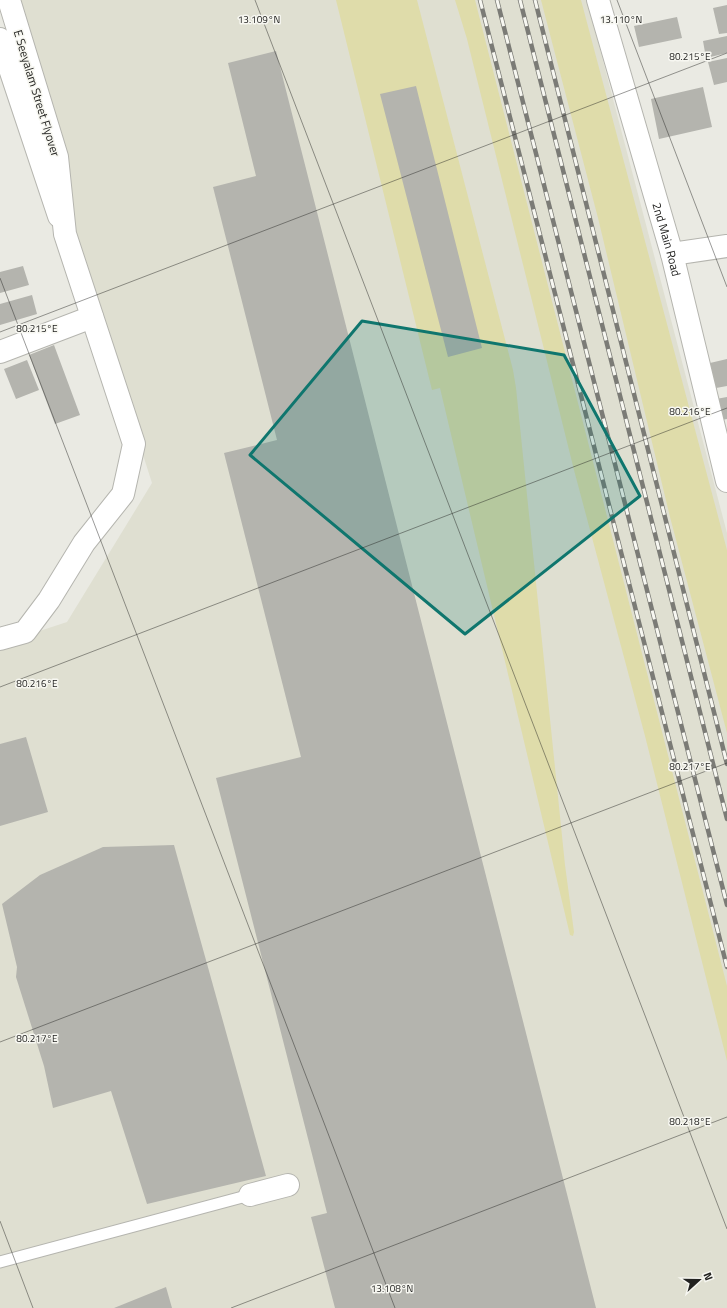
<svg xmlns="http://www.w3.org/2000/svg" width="727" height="1308" font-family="'Titillium Web',sans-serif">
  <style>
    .built { fill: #dfdfd1 }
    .green { fill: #dfdcaa }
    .building { fill: #b4b4ae }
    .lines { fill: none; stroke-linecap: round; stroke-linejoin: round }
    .service-casing { stroke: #b5b5af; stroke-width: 13 }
    .minor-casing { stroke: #b5b5af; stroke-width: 24 }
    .tertiary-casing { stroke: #b5b5af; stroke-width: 24 }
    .secondary-casing { stroke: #b5b5af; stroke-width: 24 }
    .service { stroke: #fff; stroke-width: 11 }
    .minor { stroke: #fff; stroke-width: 22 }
    .tertiary { stroke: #fff; stroke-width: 22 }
    .secondary { stroke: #fff; stroke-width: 22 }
    .rail-casing { stroke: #7b7b76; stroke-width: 4.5 }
    .rail { stroke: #f7f7f1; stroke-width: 3; stroke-dasharray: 9; stroke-linecap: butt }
    .marked { fill: #0f766e; fill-opacity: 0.2; stroke: #0f766e; stroke-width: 3; stroke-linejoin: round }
    .ticks { fill: none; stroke: #222220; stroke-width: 1; stroke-opacity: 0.45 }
    .labels { text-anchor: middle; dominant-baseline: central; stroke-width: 3; stroke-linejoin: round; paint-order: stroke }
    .street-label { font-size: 12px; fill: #222220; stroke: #f7f7f1 }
    .ticks-label { font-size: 10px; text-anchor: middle; fill: #222220; stroke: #f7f7f1; stroke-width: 3; stroke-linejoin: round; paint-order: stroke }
  </style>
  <rect width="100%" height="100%" fill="#eaeae3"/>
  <!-- built -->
  <path class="built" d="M0,0h587l140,533v775h-727v-664l67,-22 85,-139 -152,-475z"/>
  <!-- green -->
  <path class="green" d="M336,0h81l96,370 3,18 49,477 9,67 -1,4 -3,-1 -130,-547 -8,2z
    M455,0h20l252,986v75l-82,-325 -71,-266 -107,-431z
    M541,0h40l146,550v183l-57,-216 -72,-299z"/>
  <!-- building -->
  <path class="building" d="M727,5v28l-8,1 -6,-26z
    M677,17l5,21 -43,9 -5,-21z
    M727,36v17l-21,5 -3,-17z
    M276,51l320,1257h-261l-24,-91 16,-4 -111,-435 85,-21 -77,-304 53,-13 -64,-253 43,-11 -28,-113z
    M727,58v24l-13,3 -6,-23z
    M416,86l66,262 -34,9 -68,-263z
    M703,87l9,40 -53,12 -8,-40z
    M23,266l6,19 -29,8v-21z
    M32,295l5,19 -37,11v-21z
    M54,345l26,70 -25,9 -26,-69z
    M727,359v27l-11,2 -6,-25z
    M27,360l12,30 -23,9 -12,-30z
    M727,397v22l-6,1 -5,-21z
    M26,737l22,75 -48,14v-82z
    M174,845l92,331 -119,28 -36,-113 -58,17 -9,-42 -28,-89 1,-10 -15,-63 38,-29 63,-28z
    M166,1287l6,21h-58z"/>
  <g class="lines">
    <defs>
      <path id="service" d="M0,1262l250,-67"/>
      <path id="minor" d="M672,254l55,-8
        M0,352l92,-35
        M250,1195l38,-10"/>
      <g id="tertiary">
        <path id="s1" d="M598,0l74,254 55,227"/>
        <path d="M0,39l59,177"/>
      </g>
      <path id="secondary" d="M0,639l25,-7 24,-32 35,-57 39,-49 11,-50 -69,-210 -8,-77 -48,-157"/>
    </defs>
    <!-- service casing -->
    <use href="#service" class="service-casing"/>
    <!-- minor casing -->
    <use href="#minor" class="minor-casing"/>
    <!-- tertiary casing -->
    <use href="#tertiary" class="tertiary-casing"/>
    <!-- secondary casing -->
    <use href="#secondary" class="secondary-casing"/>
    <!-- service -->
    <use href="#service" class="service"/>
    <!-- minor -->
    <use href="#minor" class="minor"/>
    <!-- tertiary -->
    <use href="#tertiary" class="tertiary"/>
    <!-- secondary -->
    <use href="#secondary" class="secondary"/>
    <defs>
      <path id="rail" d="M480,0l247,967
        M497,0l230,905
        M520,0l207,819
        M535,0l192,764"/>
    </defs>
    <!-- rail casing -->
    <use href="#rail" class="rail-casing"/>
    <!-- rail -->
    <use href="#rail" class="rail"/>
  </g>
  <!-- marked area -->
  <path class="marked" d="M362,321l202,34 76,141 -175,138 -215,-179z"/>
  <!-- ticks -->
  <path class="ticks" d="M255,0l472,1229M617,0l110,287M0,278l395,1030M0,332l727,-279M0,687l727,-279M0,1042l727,-279M0,1221l33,87M231,1308l496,-191"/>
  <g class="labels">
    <!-- street labels -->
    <g class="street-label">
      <text transform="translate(37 93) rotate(73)">E Seeyalam Street Flyover</text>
      <text stroke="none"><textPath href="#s1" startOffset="249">2nd Main Road</textPath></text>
    </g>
  </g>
  <g class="ticks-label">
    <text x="621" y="23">13.110°N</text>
    <text x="259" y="23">13.109°N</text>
    <text x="690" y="60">80.215°E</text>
    <text x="37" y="332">80.215°E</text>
    <text x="690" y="415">80.216°E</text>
    <text x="37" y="687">80.216°E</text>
    <text x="690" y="770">80.217°E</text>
    <text x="37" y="1042">80.217°E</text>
    <text x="690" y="1125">80.218°E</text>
    <text x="392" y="1292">13.108°N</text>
  </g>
  <!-- north arrow -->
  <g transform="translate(699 1280) rotate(69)" stroke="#f7f7f1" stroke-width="3" paint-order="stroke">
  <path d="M0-3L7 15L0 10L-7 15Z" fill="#222220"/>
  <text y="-6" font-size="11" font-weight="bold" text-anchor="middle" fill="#222220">N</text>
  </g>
</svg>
